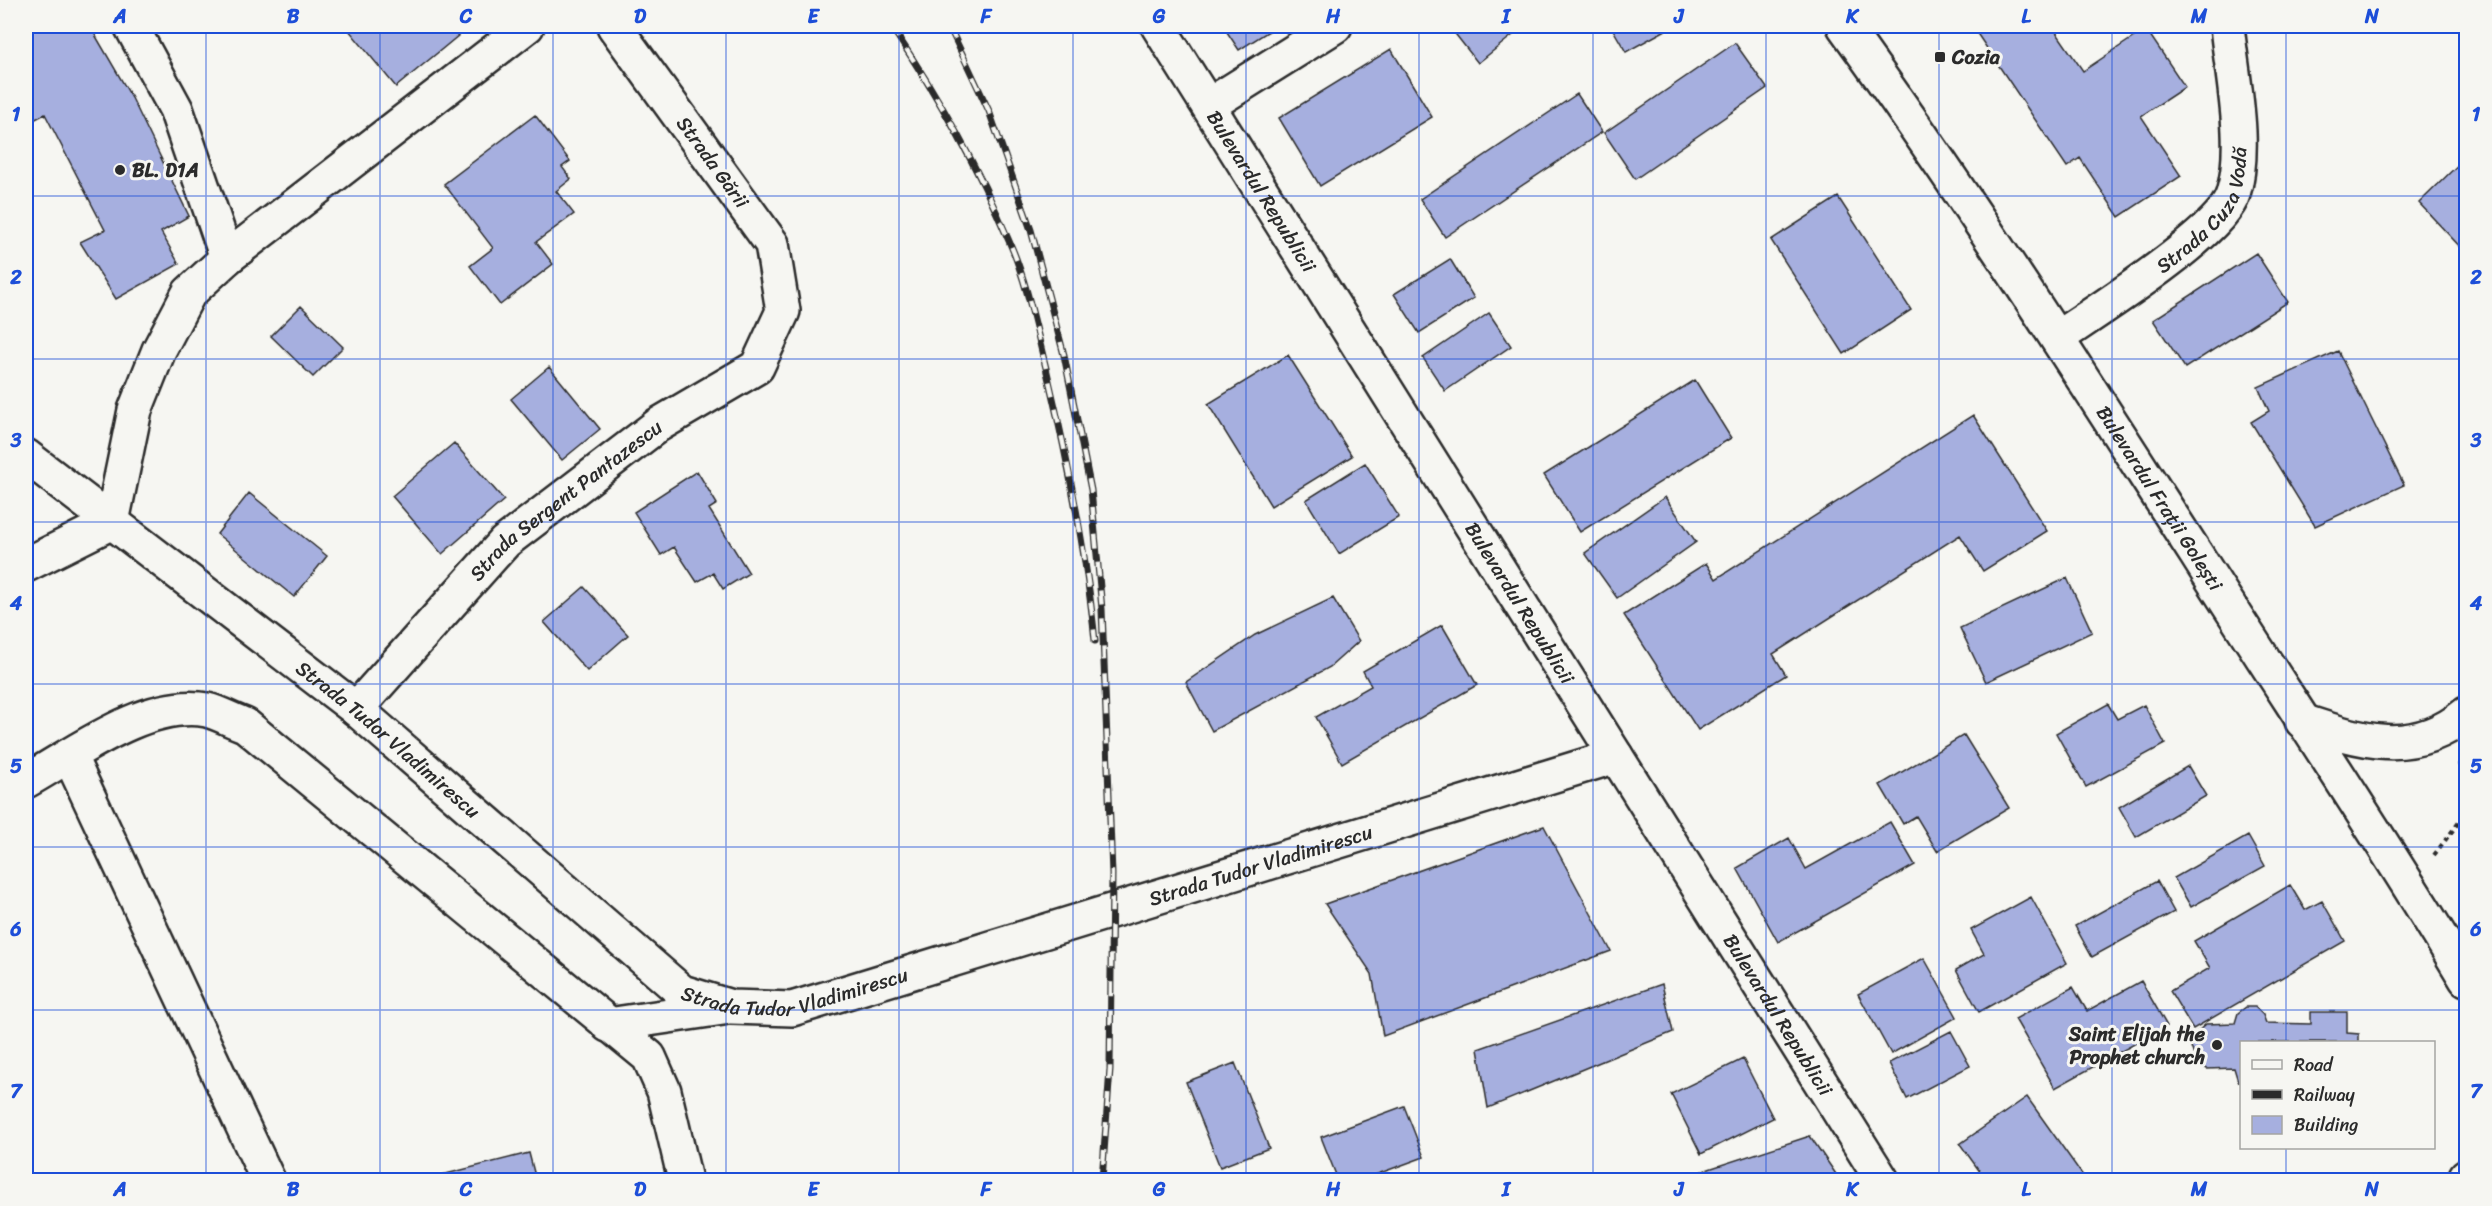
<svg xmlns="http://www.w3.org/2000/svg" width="2492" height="1206" viewBox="0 0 2492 1206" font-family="Sriracha,sans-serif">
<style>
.building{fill:#a6afdf;stroke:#2b2b2b;stroke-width:1.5}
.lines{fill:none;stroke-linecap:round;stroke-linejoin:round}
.minor-casing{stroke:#2b2b2b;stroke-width:38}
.major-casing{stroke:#2b2b2b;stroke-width:38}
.path{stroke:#2b2b2b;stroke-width:4;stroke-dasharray:4.5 4.5;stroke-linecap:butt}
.minor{stroke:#f6f6f2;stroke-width:33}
.major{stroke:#f6f6f2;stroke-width:33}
.rail-casing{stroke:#2b2b2b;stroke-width:7}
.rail{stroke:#f6f6f2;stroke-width:4.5;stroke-dasharray:14;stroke-linecap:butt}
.grid{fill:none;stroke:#1d4ed8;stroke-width:1.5;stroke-opacity:0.55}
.poi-dot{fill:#2b2b2b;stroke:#f6f6f2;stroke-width:2}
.labels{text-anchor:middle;stroke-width:6;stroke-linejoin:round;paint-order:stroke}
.poi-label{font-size:20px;font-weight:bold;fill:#2b2b2b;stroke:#f6f6f2;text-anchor:start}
.street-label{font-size:20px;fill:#2b2b2b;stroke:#f6f6f2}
.neatline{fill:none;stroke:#1d4ed8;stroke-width:2}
.grid-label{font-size:20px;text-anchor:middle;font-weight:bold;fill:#1d4ed8}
</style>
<rect width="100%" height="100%" fill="#f6f6f2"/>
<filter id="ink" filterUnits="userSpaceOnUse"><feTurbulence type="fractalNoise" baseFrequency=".0167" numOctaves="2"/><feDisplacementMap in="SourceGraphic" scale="12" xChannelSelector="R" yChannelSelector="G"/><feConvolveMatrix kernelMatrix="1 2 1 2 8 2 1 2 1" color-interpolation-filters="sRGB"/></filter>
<g filter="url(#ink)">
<path class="building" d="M 26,26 L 90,26 L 132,98 L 189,216 L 161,232 L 179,264 L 116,299 L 80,242 L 105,230 L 45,114 L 26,124 Z
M 352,26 L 470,26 L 396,87 L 348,29 Z
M 1223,26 L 1277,26 L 1239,50 Z
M 1449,26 L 1506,26 L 1513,35 L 1478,63 Z
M 1611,26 L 1673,26 L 1626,52 Z
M 1972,26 L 2052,26 L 2083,71 L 2146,29 L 2185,87 L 2141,116 L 2181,176 L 2119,217 L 2080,158 L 2067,167 Z
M 1735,43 L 1767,88 L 1635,179 L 1604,133 Z
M 1391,49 L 1432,117 L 1320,186 L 1279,118 Z
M 1577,94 L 1602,132 L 1445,237 L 1420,199 Z
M 535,115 L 570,161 L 562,167 L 571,179 L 556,191 L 574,214 L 536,242 L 553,264 L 500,305 L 470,266 L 493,248 L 444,184 Z
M 2466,157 L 2466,253 L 2419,203 Z
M 1838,197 L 1911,310 L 1844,354 L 1771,240 Z
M 2256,253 L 2288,302 L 2185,368 L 2153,320 Z
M 1450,259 L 1474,298 L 1419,333 L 1394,294 Z
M 301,306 L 343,347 L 313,377 L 271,336 Z
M 1489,313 L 1511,346 L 1445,391 L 1423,358 Z
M 2338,351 L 2404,485 L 2315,526 L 2251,422 L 2269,411 L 2258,387 Z
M 1288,355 L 1352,456 L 1271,506 L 1208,404 Z
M 549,367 L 600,429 L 562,460 L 511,399 Z
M 1695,380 L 1731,438 L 1580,532 L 1544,475 Z
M 1973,415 L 2047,531 L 1983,571 L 1960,535 L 1773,654 L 1786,675 L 1698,730 L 1624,615 L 1706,563 L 1716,579 Z
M 454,443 L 504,500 L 442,554 L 392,496 Z
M 1365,463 L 1399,517 L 1339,554 L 1306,500 Z
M 697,471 L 717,504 L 709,509 L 749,573 L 723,589 L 713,573 L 697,582 L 674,547 L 661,555 L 634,512 Z
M 249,493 L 327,556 L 294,597 L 217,534 Z
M 1665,497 L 1696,542 L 1617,598 L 1585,553 Z
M 2067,578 L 2092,632 L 1986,682 L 1960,628 Z
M 584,587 L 628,635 L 587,671 L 544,622 Z
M 1333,598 L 1359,641 L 1330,667 L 1212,731 L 1186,682 L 1255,635 Z
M 1442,625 L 1477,685 L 1342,763 L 1316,717 L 1371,686 L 1363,671 Z
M 2108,704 L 2117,719 L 2144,705 L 2165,744 L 2086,787 L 2056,733 Z
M 1964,735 L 2009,808 L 1937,851 L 1916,816 L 1903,824 L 1880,785 Z
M 2188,766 L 2206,796 L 2136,837 L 2119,807 Z
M 1890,822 L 1915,865 L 1778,942 L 1737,868 L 1789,838 L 1806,869 Z
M 1544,826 L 1611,951 L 1383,1036 L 1372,974 L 1325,904 Z
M 2248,836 L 2265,866 L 2191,907 L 2174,878 Z
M 2157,881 L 2174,912 L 2092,957 L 2075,926 Z
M 2290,885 L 2305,910 L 2322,901 L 2345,941 L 2193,1029 L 2170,991 L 2210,968 L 2194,941 Z
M 2031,897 L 2067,963 L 1979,1012 L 1956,970 L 1984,954 L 1971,930 Z
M 1924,958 L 1957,1017 L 1891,1054 L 1858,994 Z
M 2141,981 L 2167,1026 L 2055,1088 L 2015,1019 L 2073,987 L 2087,1011 Z
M 1662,984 L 1673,1032 L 1488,1108 L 1478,1049 Z
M 2246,1007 L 2255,1007 L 2263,1015 L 2266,1023 L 2311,1024 L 2311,1012 L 2347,1012 L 2347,1033 L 2359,1034 L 2359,1042 L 2242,1042 L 2242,1083 L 2238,1081 L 2234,1068 L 2207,1069 L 2196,1061 L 2191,1047 L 2196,1033 L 2206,1024 L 2235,1023 L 2238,1013 Z
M 1951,1031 L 1970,1066 L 1907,1099 L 1889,1063 Z
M 1743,1059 L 1773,1118 L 1701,1154 L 1671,1094 Z
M 1235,1063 L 1269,1148 L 1220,1167 L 1186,1082 Z
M 2027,1097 L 2086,1180 L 1986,1180 L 1960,1144 Z
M 1404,1106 L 1424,1157 L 1361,1180 L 1338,1180 L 1321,1137 Z
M 1810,1136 L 1840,1180 L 1675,1180 Z
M 529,1153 L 536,1180 L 422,1180 Z"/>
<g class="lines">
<defs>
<g id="minor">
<path d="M 131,26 L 176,109 L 227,258"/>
<path d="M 1209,105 L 1335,26"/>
<path id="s1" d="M 2057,338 C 2094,313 2222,233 2233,194 C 2248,145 2232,76 2227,26"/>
<path id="s2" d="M 26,456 L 356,709 L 682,992 L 731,1007 L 792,1009 L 1616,756"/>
<path d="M 26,565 L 112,522 L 135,410 L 159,350 L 189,293 L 227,258 L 527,26"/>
<path id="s3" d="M 356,709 L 505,542 L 658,425 L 757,367 L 783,311 L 772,244 L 614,26"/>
<path d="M 70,757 L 268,1180"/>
<path d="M 26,781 C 76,753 146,699 207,710 C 219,713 233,721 245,725 L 649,1057 L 664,1091 L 685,1180"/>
<path d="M 608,1025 L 723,1008"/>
</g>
<g id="major">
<path id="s4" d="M 1158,26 L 1882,1180"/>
<path id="s5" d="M 1844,26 C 1968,197 2081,376 2196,554 C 2286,696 2380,835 2466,979"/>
<path d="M 2302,721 C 2361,741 2413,758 2466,714"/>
<path d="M 2465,1180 L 2466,1176"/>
</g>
</defs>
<use href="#minor" class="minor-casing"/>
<use href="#major" class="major-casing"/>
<path class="path" d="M 2459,763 L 2466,788
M 2434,855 L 2466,813"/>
<use href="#minor" class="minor"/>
<use href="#major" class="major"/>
<defs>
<path id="rail" d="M 891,26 C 937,94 977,165 1009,241 C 1027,282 1036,329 1047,372 C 1068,461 1086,550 1095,641
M 949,26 L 989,111 L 1031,230 L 1064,355 L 1091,490 L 1102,609 L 1112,874 L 1110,1069 L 1102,1180"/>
</defs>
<use href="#rail" class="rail-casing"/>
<use href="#rail" class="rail"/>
</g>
</g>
<path class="grid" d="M 206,26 L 206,1180M 380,26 L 380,1180M 553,26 L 553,1180M 726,26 L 726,1180M 899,26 L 899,1180M 1073,26 L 1073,1180M 1246,26 L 1246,1180M 1419,26 L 1419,1180M 1593,26 L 1593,1180M 1766,26 L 1766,1180M 1939,26 L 1939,1180M 2112,26 L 2112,1180M 2286,26 L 2286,1042M 26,196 L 2466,196M 26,359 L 2466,359M 26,522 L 2466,522M 26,684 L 2466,684M 26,847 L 2466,847M 26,1010 L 2466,1010M 2286,1148 L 2286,1180"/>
<g class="poi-dot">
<rect x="1934" y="51" width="12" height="12" rx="3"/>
<circle cx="120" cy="170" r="6"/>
<circle cx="2217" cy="1045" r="6"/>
</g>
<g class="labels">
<g class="poi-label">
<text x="1952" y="64">Cozia</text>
<text x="132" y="177">BL. D1A</text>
<text x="2205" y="1041" text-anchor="end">Saint Elijah the<tspan x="2205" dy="23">Prophet church</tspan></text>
</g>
<g class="street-label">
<text transform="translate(713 162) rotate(54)" y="7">Strada Gării</text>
<text dy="7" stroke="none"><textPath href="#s4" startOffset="195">Bulevardul Republicii</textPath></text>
<text dy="7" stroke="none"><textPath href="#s1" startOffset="200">Strada Cuza Vodă</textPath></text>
<text dy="7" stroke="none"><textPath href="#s5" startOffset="568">Bulevardul Frații Golești</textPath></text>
<text dy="7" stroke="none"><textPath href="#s3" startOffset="297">Strada Sergent Pantazescu</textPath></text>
<text dy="7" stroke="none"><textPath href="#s4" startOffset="681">Bulevardul Republicii</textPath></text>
<text dy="7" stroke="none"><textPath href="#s2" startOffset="460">Strada Tudor Vladimirescu</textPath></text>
<text dy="7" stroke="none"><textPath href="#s2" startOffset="1450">Strada Tudor Vladimirescu</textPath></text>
<text dy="7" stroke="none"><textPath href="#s2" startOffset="964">Strada Tudor Vladimirescu</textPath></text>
<text dy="7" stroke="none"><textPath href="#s4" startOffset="1167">Bulevardul Republicii</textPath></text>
</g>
</g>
<rect width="2492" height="1206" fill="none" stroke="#f6f6f2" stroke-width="66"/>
<rect x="2240" y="1041" width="195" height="108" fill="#f6f6f2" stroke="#a5a5a2" stroke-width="1.5"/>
<rect x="2252" y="1060" width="30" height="9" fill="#f6f6f2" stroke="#a5a5a2" stroke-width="1.5"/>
<text x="2294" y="1071" font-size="18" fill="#2b2b2b">Road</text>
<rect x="2252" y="1090" width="30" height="9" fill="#2b2b2b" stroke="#a5a5a2" stroke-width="1.5"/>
<text x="2294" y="1101" font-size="18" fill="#2b2b2b">Railway</text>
<rect x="2252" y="1116" width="30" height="18" fill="#a6afdf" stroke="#a5a5a2" stroke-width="1.5"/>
<text x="2294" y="1131" font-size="18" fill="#2b2b2b">Building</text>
<rect x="33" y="33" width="2426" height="1140" class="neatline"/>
<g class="grid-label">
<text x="120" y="23">A</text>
<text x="293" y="23">B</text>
<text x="466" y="23">C</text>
<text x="640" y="23">D</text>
<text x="813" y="23">E</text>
<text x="986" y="23">F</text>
<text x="1159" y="23">G</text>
<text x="1333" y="23">H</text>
<text x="1506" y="23">I</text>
<text x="1679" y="23">J</text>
<text x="1852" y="23">K</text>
<text x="2026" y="23">L</text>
<text x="2199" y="23">M</text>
<text x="2372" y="23">N</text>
<text x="16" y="121">1</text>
<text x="2476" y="121">1</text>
<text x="16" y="284">2</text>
<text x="2476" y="284">2</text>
<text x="16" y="447">3</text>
<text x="2476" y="447">3</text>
<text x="16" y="610">4</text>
<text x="2476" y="610">4</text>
<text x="16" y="773">5</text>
<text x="2476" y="773">5</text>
<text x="16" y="936">6</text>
<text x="2476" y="936">6</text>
<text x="16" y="1098">7</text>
<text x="2476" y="1098">7</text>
<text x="120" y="1196">A</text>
<text x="293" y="1196">B</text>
<text x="466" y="1196">C</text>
<text x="640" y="1196">D</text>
<text x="813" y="1196">E</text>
<text x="986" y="1196">F</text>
<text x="1159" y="1196">G</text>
<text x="1333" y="1196">H</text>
<text x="1506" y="1196">I</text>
<text x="1679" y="1196">J</text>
<text x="1852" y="1196">K</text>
<text x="2026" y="1196">L</text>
<text x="2199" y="1196">M</text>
<text x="2372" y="1196">N</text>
</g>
</svg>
